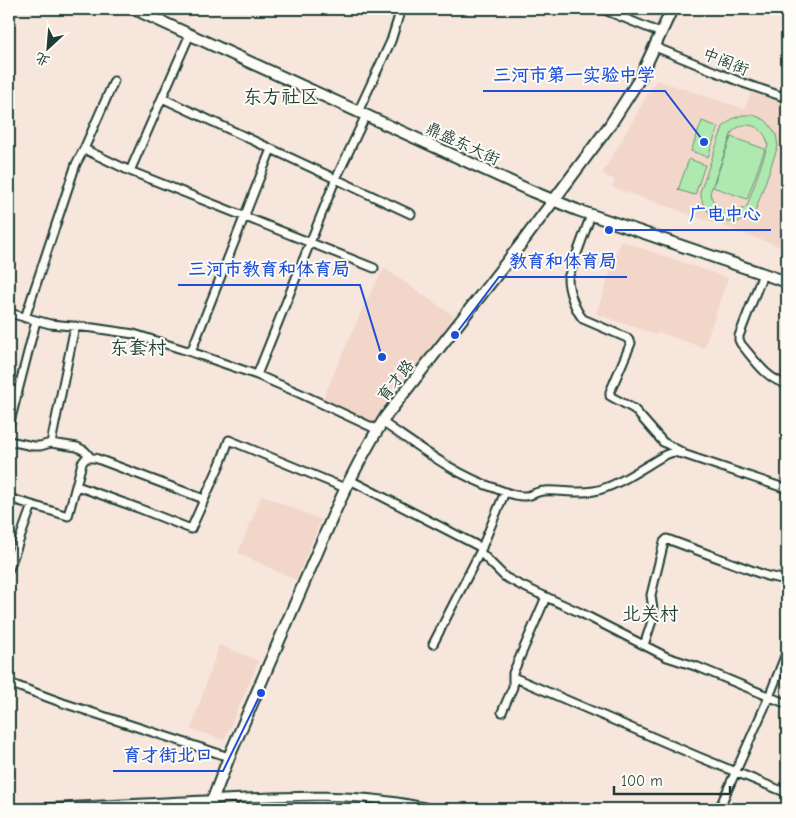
<svg xmlns="http://www.w3.org/2000/svg" width="796" height="818" viewBox="0 0 796 818" font-family="'Comic Neue','LXGW WenKai TC',sans-serif">
<style>
.built{fill:#f2d6c9}
.pitch{fill:#aeeab0;stroke:#669472;fill-rule:evenodd}
.lines{fill:none;stroke-linecap:round;stroke-linejoin:round}
.street-casing{stroke:#1f3d34;stroke-width:11}
.secondary-casing{stroke:#1f3d34;stroke-width:14}
.highway-casing{stroke:#1f3d34;stroke-width:16}
.street{stroke:#fdfcf7;stroke-width:7}
.secondary{stroke:#fdfcf7;stroke-width:10}
.highway{stroke:#fdfcf7;stroke-width:12}
.labels{text-anchor:middle;stroke-width:4;stroke-linejoin:round;paint-order:stroke}
.street-label{font-size:16px;fill:#1f3d34;stroke:#fdfcf7}
.quarter-label{font-size:19px;fill:#1f3d34;stroke:#fdfcf7}
.leader{fill:none;stroke:#1d4ed8;stroke-width:2}
.callout-dot{fill:#1d4ed8;stroke:#fdfcf7;stroke-width:2}
.callout-label{font-size:18px;text-anchor:middle;font-weight:bold;fill:#1d4ed8;stroke:#fdfcf7;stroke-width:4;stroke-linejoin:round;paint-order:stroke}
</style>
<rect width="100%" height="100%" fill="#f7e6dc"/>
<filter id="ink" filterUnits="userSpaceOnUse"><feTurbulence type="fractalNoise" baseFrequency=".02" numOctaves="2"/><feDisplacementMap in="SourceGraphic" scale="10" xChannelSelector="R" yChannelSelector="G"/><feConvolveMatrix kernelMatrix="1 2 1 2 8 2 1 2 1" color-interpolation-filters="sRGB"/></filter>
<g filter="url(#ink)">
<path class="built" d="M 656,80 L 745,109 L 751,92 L 787,104 L 787,249 L 612,187 L 615,180 L 602,174 Z
M 621,241 L 728,278 L 704,348 L 658,332 L 657,335 L 596,314 Z
M 384,268 L 454,316 L 375,424 L 323,398 L 362,310 Z
M 262,495 L 321,520 L 296,580 L 238,553 Z
M 219,645 L 259,661 L 224,740 L 191,729 Z"/>
<path class="pitch" d="M 742,115 L 754,115 L 765,120 L 769,124 L 776,134 L 778,146 L 755,212 L 747,218 L 737,222 L 726,222 L 721,220 L 710,214 L 703,204 L 700,192 L 723,127 L 732,119 ZM 744,125 C 757,124 766,132 768,145 L 747,206 C 733,217 714,211 710,193 L 732,132 L 737,128 Z
M 702,121 L 718,127 L 708,157 L 691,151 Z
M 731,137 L 765,149 L 747,199 L 713,187 Z
M 689,159 L 705,165 L 695,195 L 678,190 Z"/>
<g class="lines">
<defs>
<path id="street" d="M 602,9 L 661,33
M 655,47 L 743,83 L 787,98
M 162,98 L 411,214
M 358,112 L 391,41 L 401,9
M 84,149 L 130,171 L 374,268
M 130,171 L 190,34
M 591,215 L 568,278 C 568,290 575,310 583,319 L 627,338 L 631,343 L 610,392 L 610,396 L 634,409 L 663,442 L 682,452
M 763,274 L 739,336 L 739,340 L 741,344 C 754,359 767,380 787,384
M 9,313 L 50,324 L 93,328 L 134,334 L 191,352 L 257,375 L 299,393 L 378,430
M 25,318 L 76,164 L 84,149 L 114,81
M 191,352 L 271,149
M 257,375 L 334,183 L 366,115
M 382,422 C 419,447 455,475 497,489 C 505,492 514,496 523,496 C 531,497 536,491 544,491 C 561,490 577,494 594,491 C 615,488 645,466 665,455 L 673,452 L 683,454 L 787,489
M 9,426 L 36,321
M 9,441 L 33,446 L 40,446 L 51,443 L 77,447 L 85,451 L 90,457
M 51,443 L 75,326
M 350,480 L 482,548
M 77,486 L 138,508 L 191,529 L 221,462 L 229,440 L 345,488
M 9,498 L 68,516 L 82,463 L 86,458 L 95,458 L 204,499
M 480,552 L 505,577 L 520,585 L 579,612 L 667,657 L 698,667 L 787,704
M 9,569 L 32,505
M 433,644 L 480,552 L 505,492
M 644,645 L 652,621 L 653,610 L 651,595 L 664,542 L 667,539 L 767,576 L 787,580
M 513,677 L 699,757 L 787,793
M 9,683 L 63,703 L 229,757
M 502,712 L 513,687 L 513,673 L 546,597
M 9,809 C 75,807 140,803 206,800 C 282,796 358,791 433,809
M 719,809 L 769,697 L 787,651"/>
<path id="secondary" d="M 134,9 L 531,191 L 577,210 L 787,282
M 209,809 L 229,757 L 335,511 C 350,478 367,446 386,416 L 524,240 L 610,125 L 640,78 L 672,9"/>
<path id="highway" d="M 243,809 L 321,807 L 363,809"/>
</defs>
<use href="#street" class="street-casing"/>
<use href="#secondary" class="secondary-casing"/>
<use href="#highway" class="highway-casing"/>
<use href="#street" class="street"/>
<use href="#secondary" class="secondary"/>
<use href="#highway" class="highway"/>
</g>
</g>
<g class="labels">
<g class="street-label">
<text transform="translate(726 61) rotate(22)" y="6">中阁街</text>
<text transform="translate(463 143) rotate(25)" y="6">鼎盛东大街</text>
<text transform="translate(395 380) rotate(-52)" y="6">育才路</text>
</g>
<g class="quarter-label">
<text x="281" y="103">东方社区</text>
<text x="138" y="354">东套村</text>
<text x="650" y="620">北关村</text>
</g>
</g>
<path class="leader" d="M704 142L665 91H483M609 230L679 230H771M455 335L499 277H627M382 357L360 285H178M261 693L223 771H113"/>
<g class="callout-dot">
<circle cx="704" cy="142" r="5"/>
<circle cx="609" cy="230" r="5"/>
<circle cx="455" cy="335" r="5"/>
<circle cx="382" cy="357" r="5"/>
<circle cx="261" cy="693" r="5"/>
</g>
<g class="callout-label">
<text x="574" y="81">三河市第一实验中学</text>
<text x="725" y="220">广电中心</text>
<text x="563" y="267">教育和体育局</text>
<text x="269" y="275">三河市教育和体育局</text>
<text x="168" y="761">育才街北口</text>
</g>
<rect width="796" height="818" fill="none" stroke="#fdfcf7" stroke-width="30"/>
<rect x="15" y="15" width="766" height="788" fill="none" stroke="#1f3d34" stroke-width="2" filter="url(#ink)"/>
<g transform="translate(48 48) rotate(206)" stroke="#fdfcf7" stroke-width="4" paint-order="stroke">
<path d="M0-4L9 19L0 12L-9 19Z" fill="#1f3d34"/>
<text y="-8" font-size="14" font-weight="bold" text-anchor="middle" fill="#1f3d34">北</text>
</g>
<path d="M614 786v8h116v-8" fill="none" stroke="#1f3d34" stroke-width="2.5"/>
<text x="621" y="786" font-size="15" fill="#1f3d34" stroke="#fdfcf7" stroke-width="4" paint-order="stroke">100 m</text>
</svg>
